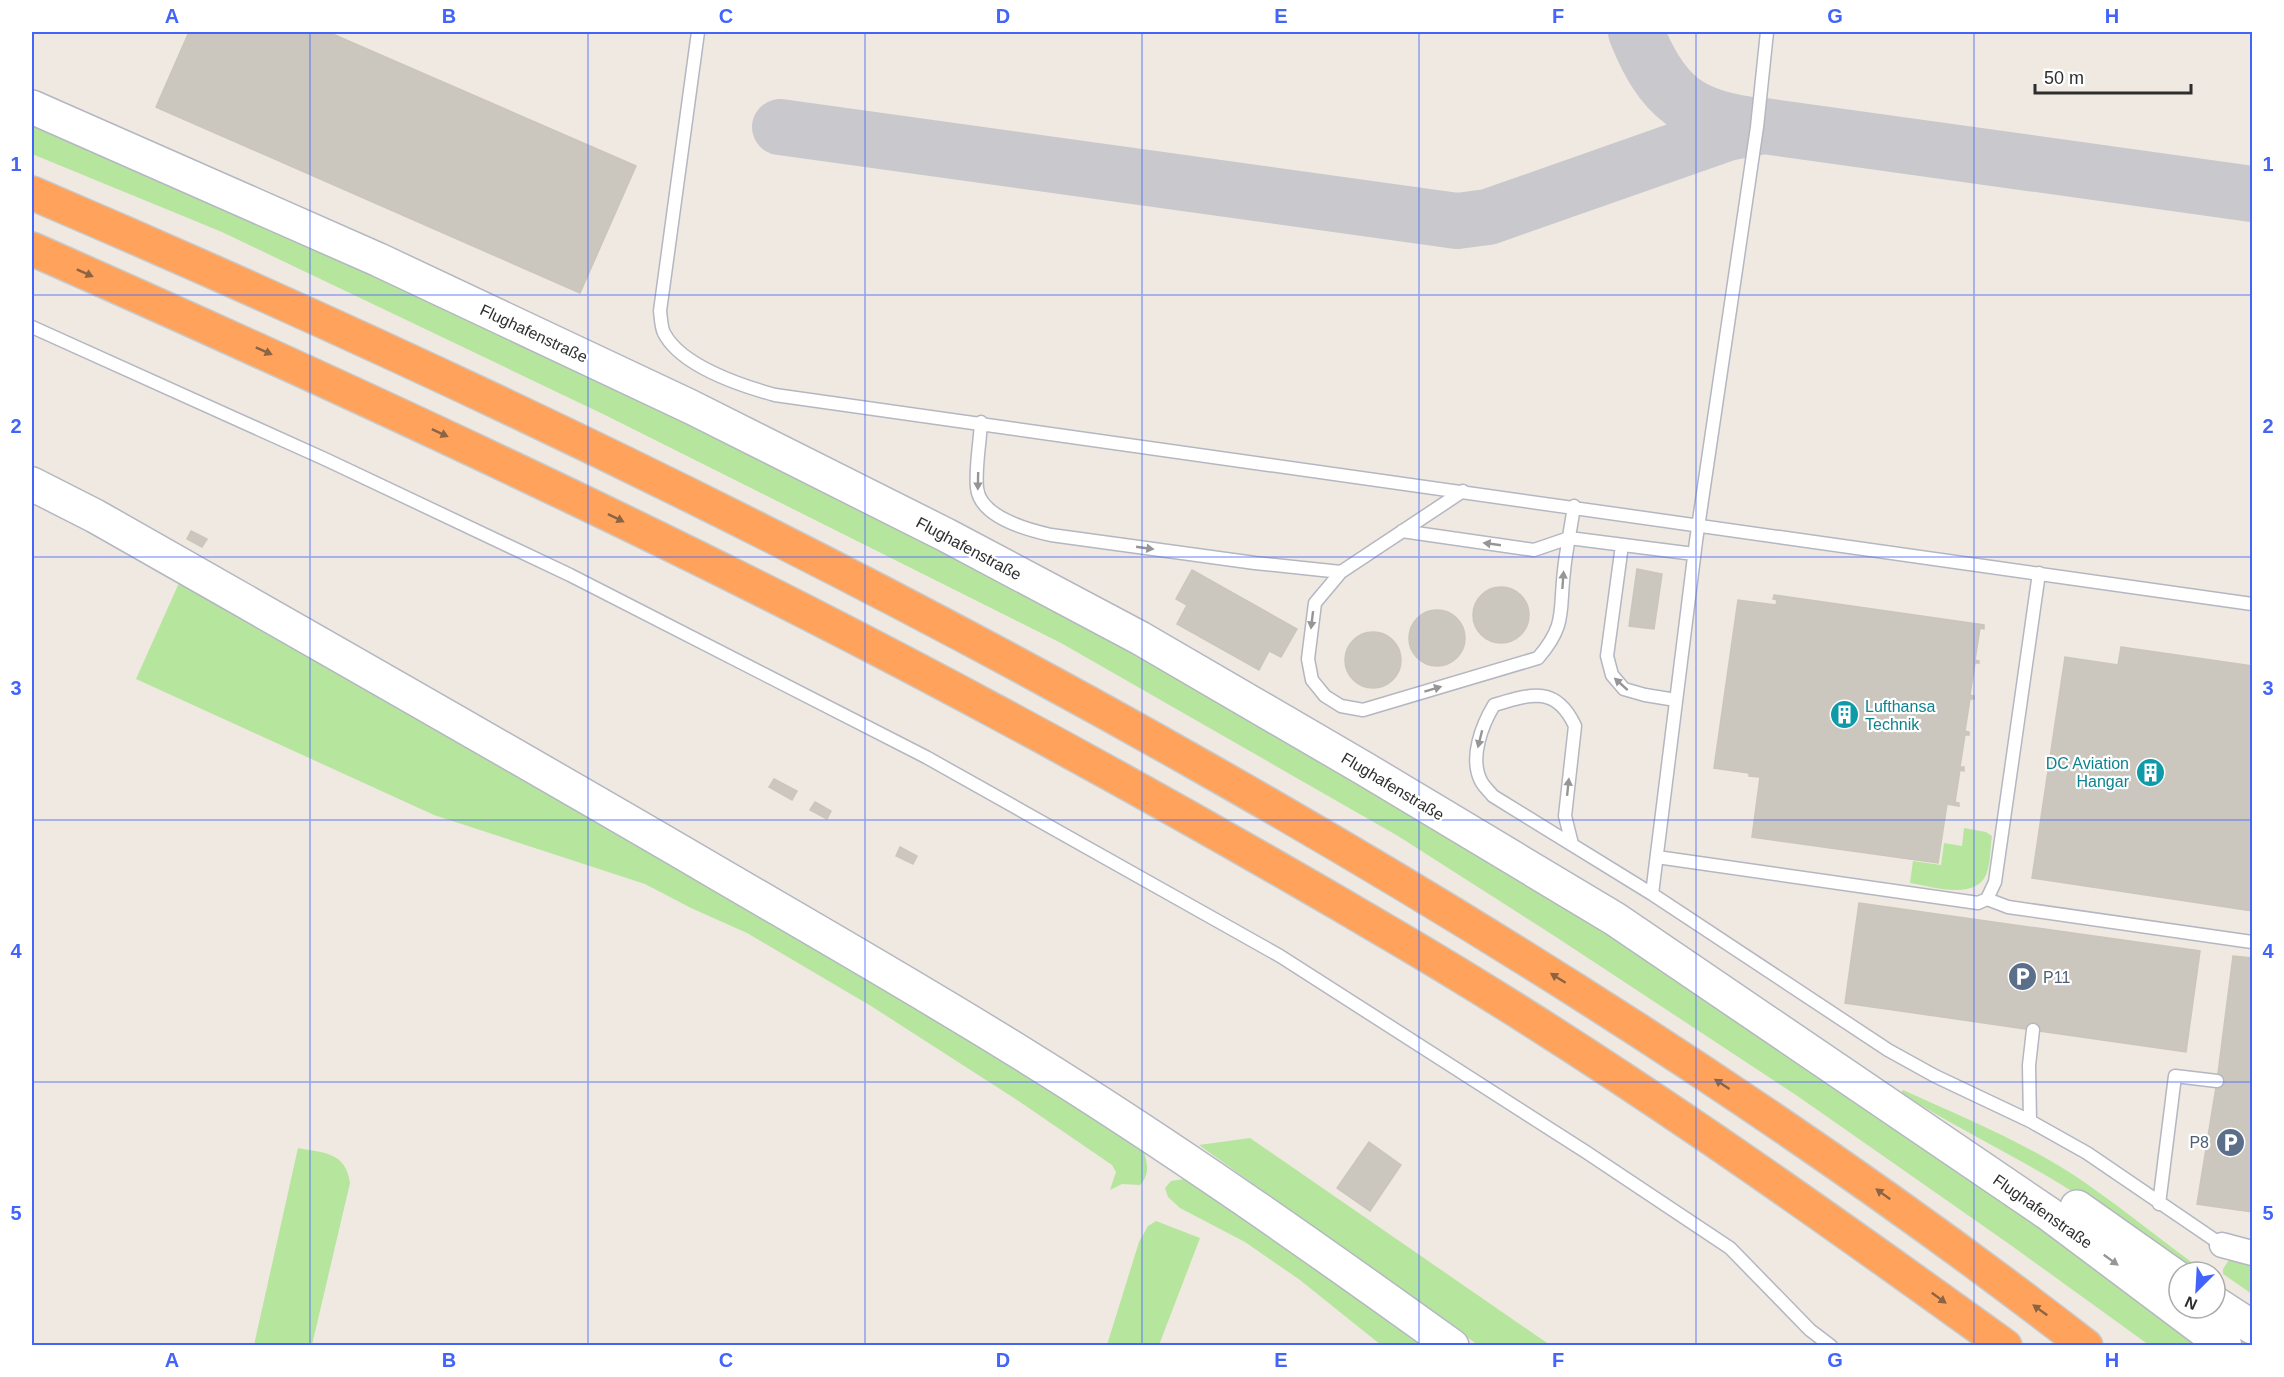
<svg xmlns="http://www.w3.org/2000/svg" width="2284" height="1377" viewBox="0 0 2284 1377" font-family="Helvetica,sans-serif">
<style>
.green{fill:#b6e59e}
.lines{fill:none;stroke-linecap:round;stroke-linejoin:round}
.taxiway{stroke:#c9c8cc;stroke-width:56}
.building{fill:#cbc7bf;stroke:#cbc5ba;stroke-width:1.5}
.lane-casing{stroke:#b4b7c1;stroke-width:15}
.street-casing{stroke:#b4b7c1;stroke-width:27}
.secondary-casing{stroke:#b4b7c1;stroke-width:36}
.highway-casing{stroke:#c9c9c9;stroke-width:36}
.lane{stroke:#fff;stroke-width:12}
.street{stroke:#fff;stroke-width:24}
.secondary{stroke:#fff;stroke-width:33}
.highway{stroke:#ffa35c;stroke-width:33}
.oneway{fill:#8c6343}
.oneway2{fill:#969696}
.grid{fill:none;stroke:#4264fb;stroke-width:1.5;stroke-opacity:0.55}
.labels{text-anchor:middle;stroke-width:4.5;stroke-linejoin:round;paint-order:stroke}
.street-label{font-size:16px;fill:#2e2e2e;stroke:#fff}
.culture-label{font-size:16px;fill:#0d838f;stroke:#fff;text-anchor:start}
.service-label{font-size:16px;fill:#4e5e75;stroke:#fff;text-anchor:start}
.neatline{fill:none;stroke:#4264fb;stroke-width:2}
.grid-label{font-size:20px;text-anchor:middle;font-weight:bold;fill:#4264fb}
</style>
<rect width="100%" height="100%" fill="#efe9e1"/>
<path class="green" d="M 32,121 L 306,238 L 754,452 L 1102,630 L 1479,846 L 1740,1014 L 2210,1345 L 2149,1345 L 2012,1246 L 1796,1095 L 1556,937 L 1398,836 L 1061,643 L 605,415 L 222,232 L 32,154 Z
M 179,583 L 610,827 L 982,1045 L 1143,1149 C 1147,1162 1151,1173 1140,1185 L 1122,1184 L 1110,1190 L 1116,1172 L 1112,1165 L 1014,1098 L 871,1006 L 747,933 L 691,908 L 645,884 L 434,815 L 136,679 Z
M 1964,828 L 1986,832 L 1992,836 C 1990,848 1991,863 1986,875 C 1974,901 1931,886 1910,883 L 1913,861 L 1941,865 L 1944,843 L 1962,846 Z
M 1903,1090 C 1965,1118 2031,1145 2087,1184 C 2127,1212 2165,1243 2205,1272 L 2187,1272 C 2141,1239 2096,1205 2047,1176 C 1999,1148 1948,1123 1901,1093 Z
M 1250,1138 L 1550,1345 L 1478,1345 L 1199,1145 Z
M 298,1148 C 324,1153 346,1152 350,1183 L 312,1345 L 254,1345 Z
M 1191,1178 L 1430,1345 L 1381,1345 L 1300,1280 L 1245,1242 L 1180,1208 L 1168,1197 L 1165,1188 L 1171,1181 Z
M 1156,1221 L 1200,1238 L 1159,1345 L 1107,1345 L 1139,1242 L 1148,1226 Z
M 2229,1260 L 2252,1265 L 2252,1294 L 2223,1274 L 2223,1269 Z"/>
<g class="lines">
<path class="taxiway" d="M 1636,32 C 1662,97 1689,118 1759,126
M 780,127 L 1457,221 L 1488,217 L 1727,133 L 1764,126 L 2252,194"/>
</g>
<path class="building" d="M 189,32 L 328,32 L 636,166 L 580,293 L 156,107 Z
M 191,531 L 207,539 L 202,547 L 187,539 Z
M 1637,569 L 1662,574 L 1654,629 L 1629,626 Z
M 1192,570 L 1297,629 L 1281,657 L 1269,651 L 1259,670 L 1177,624 L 1187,605 L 1176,599 Z
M1473 615a28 28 0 1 1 56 0a28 28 0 1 1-56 0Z
M 1774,595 L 1984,625 L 1984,629 L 1980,628 L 1975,660 L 1979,661 L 1979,663 L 1975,663 L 1970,695 L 1974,696 L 1974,699 L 1970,699 L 1965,731 L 1969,732 L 1969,735 L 1965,735 L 1960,767 L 1964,767 L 1964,771 L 1960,770 L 1955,802 L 1959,803 L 1959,806 L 1947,804 L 1938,863 L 1752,837 L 1760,777 L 1749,776 L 1749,773 L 1714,768 L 1738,600 L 1776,605 L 1777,600 L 1773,599 Z
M1409 638a28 28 0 1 1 56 0a28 28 0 1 1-56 0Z
M1345 660a28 28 0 1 1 56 0a28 28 0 1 1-56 0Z
M 2121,647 L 2252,666 L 2252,911 L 2032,878 L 2065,657 L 2118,665 Z
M 774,779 L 797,791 L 792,800 L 769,787 Z
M 815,802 L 831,811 L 827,819 L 810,810 Z
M 900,847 L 917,856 L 913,864 L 896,856 Z
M 1859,903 L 2200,951 L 2186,1052 L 1845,1003 Z
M 2233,956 L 2252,958 L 2252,1212 L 2197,1204 L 2217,1081 Z
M 1369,1142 L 1401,1165 L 1370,1211 L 1337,1188 Z"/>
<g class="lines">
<defs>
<path id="lane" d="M 698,32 L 660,311 C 661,318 661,327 664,333 C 681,366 742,386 775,395 L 2252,604
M 32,327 L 327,460 L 570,575 L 926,757 L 1280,956 L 1586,1152 L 1730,1248 L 1810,1330 L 1831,1346
M 981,422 C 980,443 975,468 977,488 C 980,517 1028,530 1051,535 L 1255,563 L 1341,572
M 1463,491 L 1341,572 L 1315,603 L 1308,659 L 1312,680 L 1325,696 L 1341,706 L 1363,710 L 1538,658 C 1567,624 1559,612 1564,571 C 1566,550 1571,528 1574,506
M 1402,531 L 1534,550 L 1569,538 L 1694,554
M 1622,545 L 1607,656 L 1612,675 L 1624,689 L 1645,695 L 1676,700
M 1572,844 L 1565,816 L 1575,726 C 1556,685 1531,694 1494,705 C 1482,725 1469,758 1481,781 C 1484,787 1489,791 1493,796 L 1652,894 L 1888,1050 L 1935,1076 L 2030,1121 L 2087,1153 L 2222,1245
M 1657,857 L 1978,903 L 1987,899 L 1995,882 L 2039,573
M 1652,894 L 1696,541 L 1757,127 L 1767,32
M 1987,899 L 2008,907 L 2252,942
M 2030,1121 L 2029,1065 L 2033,1030
M 2159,1204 L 2175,1076 L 2217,1081"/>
<path id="street" d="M 2222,1245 L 2252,1253"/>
<path id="secondary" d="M 32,107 L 379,260 L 691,407 L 946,535 L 1140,638 L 1365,769 L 1615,919 L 2049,1214 L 2225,1346
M 32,484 L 95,516 C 301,633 507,750 712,870 C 818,932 925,993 1029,1058 C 1174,1148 1313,1246 1452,1346
M 2077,1207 L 2179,1279
M 2215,1303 L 2252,1327"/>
<path id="highway" d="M 32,193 C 432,364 825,552 1203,767 C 1510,941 1807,1130 2086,1346
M 32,249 C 292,364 550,482 804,611 C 1006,714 1206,825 1401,940 C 1610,1063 1808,1204 2005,1346"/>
</defs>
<use href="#lane" class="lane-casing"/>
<use href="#street" class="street-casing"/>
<use href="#secondary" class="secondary-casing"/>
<use href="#highway" class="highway-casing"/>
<use href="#lane" class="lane"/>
<use href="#street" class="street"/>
<use href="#secondary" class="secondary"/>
<use href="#highway" class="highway"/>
</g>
<defs><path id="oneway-solid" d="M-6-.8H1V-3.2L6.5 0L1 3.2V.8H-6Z" transform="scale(1.5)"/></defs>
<g class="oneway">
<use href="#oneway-solid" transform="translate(85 273) rotate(24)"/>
<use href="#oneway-solid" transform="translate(264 351) rotate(24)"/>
<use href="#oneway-solid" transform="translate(440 433) rotate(25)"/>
<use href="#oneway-solid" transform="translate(616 518) rotate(26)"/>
<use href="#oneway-solid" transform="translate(1558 978) rotate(-148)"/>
<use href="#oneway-solid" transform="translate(1722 1084) rotate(-147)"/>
<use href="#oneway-solid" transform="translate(1883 1194) rotate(-144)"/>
<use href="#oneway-solid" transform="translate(1939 1298) rotate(36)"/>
<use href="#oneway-solid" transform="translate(2040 1310) rotate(-144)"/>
</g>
<g class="oneway2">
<use href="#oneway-solid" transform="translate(978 481) rotate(91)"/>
<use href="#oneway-solid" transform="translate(1492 544) rotate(-172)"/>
<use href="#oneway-solid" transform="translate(1145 548) rotate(8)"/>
<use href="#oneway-solid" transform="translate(1563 580) rotate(-86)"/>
<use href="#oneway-solid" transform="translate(1312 620) rotate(97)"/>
<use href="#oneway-solid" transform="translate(1621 684) rotate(-138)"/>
<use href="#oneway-solid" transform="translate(1433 689) rotate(-17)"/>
<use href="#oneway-solid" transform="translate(1480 739) rotate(104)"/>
<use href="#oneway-solid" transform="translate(1568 787) rotate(-84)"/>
<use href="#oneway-solid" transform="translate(2111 1260) rotate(36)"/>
</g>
<path class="grid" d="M 310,32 L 310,1346M 588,32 L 588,1346M 865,32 L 865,1346M 1142,32 L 1142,1346M 1419,32 L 1419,1346M 1696,32 L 1696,1346M 1974,32 L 1974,1346M 32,295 L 2252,295M 32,557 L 2252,557M 32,820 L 2252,820M 32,1082 L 2252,1082"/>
<defs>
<symbol id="building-disc" viewBox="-11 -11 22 22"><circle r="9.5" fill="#0f9aa8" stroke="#fff"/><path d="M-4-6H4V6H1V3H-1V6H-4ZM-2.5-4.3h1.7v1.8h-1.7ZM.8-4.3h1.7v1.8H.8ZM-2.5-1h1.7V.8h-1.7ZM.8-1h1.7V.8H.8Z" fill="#fff"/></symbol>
<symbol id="parking-disc" viewBox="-11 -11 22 22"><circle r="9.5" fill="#5c6f8a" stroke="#fff"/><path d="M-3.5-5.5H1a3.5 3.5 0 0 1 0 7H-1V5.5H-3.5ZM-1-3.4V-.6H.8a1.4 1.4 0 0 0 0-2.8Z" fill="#fff"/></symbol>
</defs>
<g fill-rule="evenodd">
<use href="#building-disc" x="1828" y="698" width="33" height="33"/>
<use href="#building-disc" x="2134" y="756" width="33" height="33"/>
<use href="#parking-disc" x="2006" y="960" width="33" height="33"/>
<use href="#parking-disc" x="2214" y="1126" width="33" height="33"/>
</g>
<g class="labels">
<g class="street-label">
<text transform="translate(534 333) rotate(25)" y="6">Flughafenstraße</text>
<text transform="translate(969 548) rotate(28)" y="6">Flughafenstraße</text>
<text transform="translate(1393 786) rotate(31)" y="6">Flughafenstraße</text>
<text transform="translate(2043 1211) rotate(35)" y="6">Flughafenstraße</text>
</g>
<g class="culture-label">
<text x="1865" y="712">Lufthansa<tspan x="1865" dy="18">Technik</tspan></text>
<text x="2129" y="769" text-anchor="end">DC Aviation<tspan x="2129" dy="18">Hangar</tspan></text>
</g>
<g class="service-label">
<text x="2043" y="983">P11</text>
<text x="2209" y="1148" text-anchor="end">P8</text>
</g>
</g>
<rect width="2284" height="1377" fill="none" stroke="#ffffff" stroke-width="66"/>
<g transform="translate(2197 1290) rotate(204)"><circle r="28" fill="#ffffff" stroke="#ababab" stroke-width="1.5"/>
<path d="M0-4.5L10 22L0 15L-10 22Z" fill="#4264fb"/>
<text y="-9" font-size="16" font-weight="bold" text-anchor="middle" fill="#2e2e2e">N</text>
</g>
<path d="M2035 84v9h156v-9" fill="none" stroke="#2e2e2e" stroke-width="3"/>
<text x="2044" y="84" font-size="18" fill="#2e2e2e" stroke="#ffffff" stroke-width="4.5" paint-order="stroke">50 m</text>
<rect x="33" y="33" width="2218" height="1311" class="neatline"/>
<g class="grid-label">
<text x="172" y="23">A</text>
<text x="449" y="23">B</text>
<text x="726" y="23">C</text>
<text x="1003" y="23">D</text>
<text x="1281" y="23">E</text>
<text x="1558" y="23">F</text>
<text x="1835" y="23">G</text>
<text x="2112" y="23">H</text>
<text x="16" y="171">1</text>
<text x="2268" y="171">1</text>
<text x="16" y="433">2</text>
<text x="2268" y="433">2</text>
<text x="16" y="695">3</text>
<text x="2268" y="695">3</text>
<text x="16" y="958">4</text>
<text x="2268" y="958">4</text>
<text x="16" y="1220">5</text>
<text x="2268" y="1220">5</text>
<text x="172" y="1367">A</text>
<text x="449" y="1367">B</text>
<text x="726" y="1367">C</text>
<text x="1003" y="1367">D</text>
<text x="1281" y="1367">E</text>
<text x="1558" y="1367">F</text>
<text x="1835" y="1367">G</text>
<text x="2112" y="1367">H</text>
</g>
</svg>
